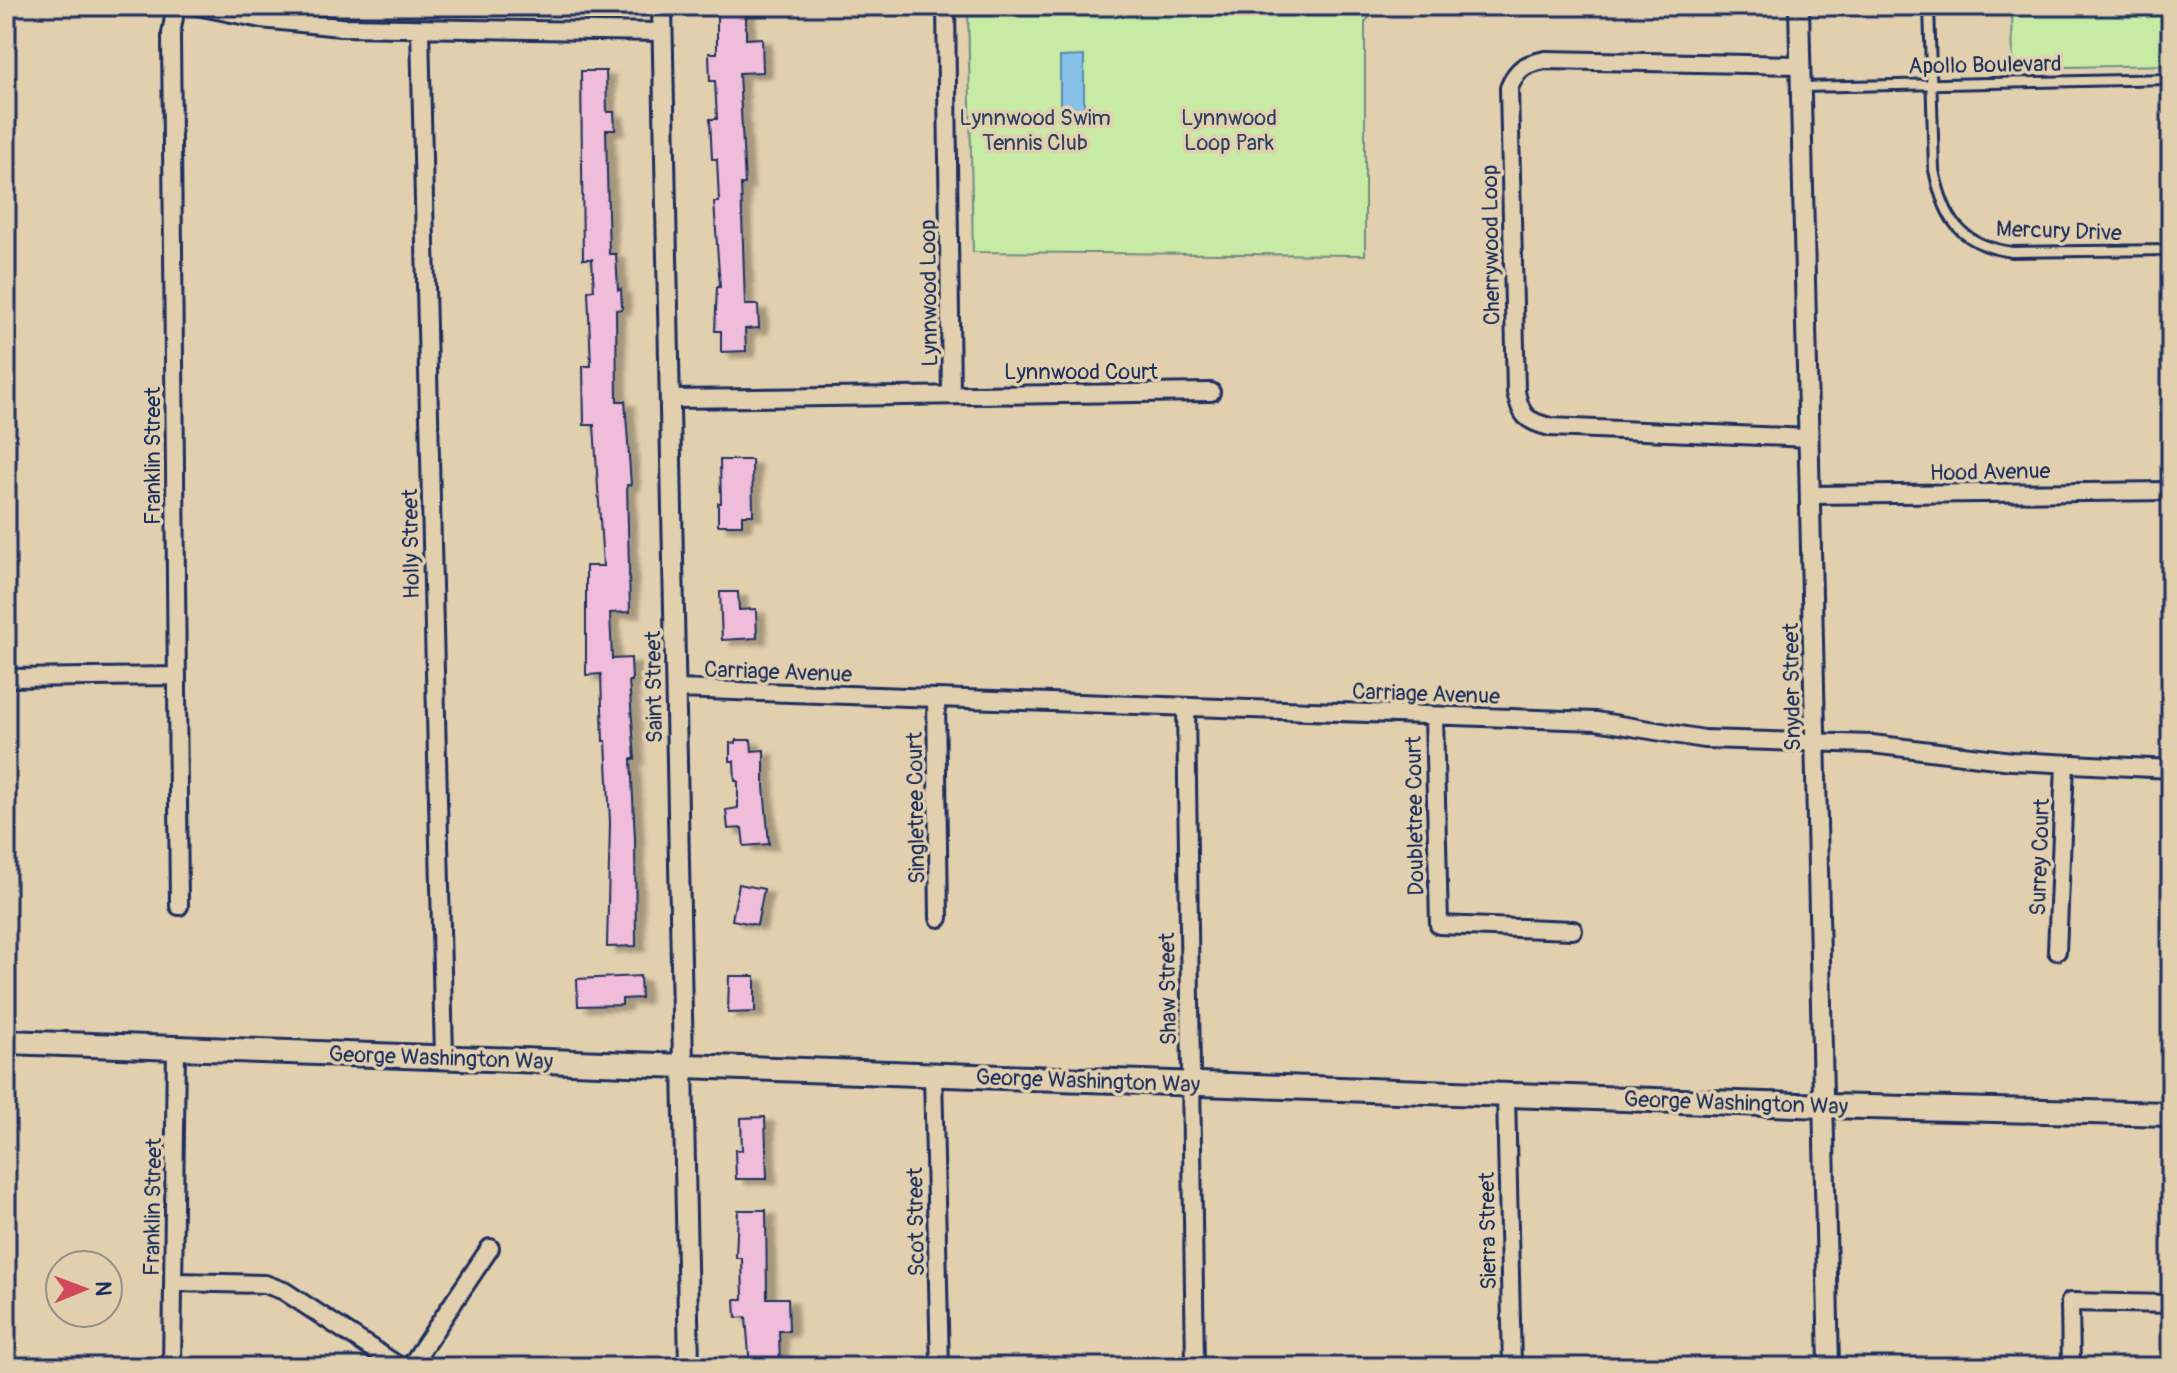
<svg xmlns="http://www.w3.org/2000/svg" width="2177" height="1373" viewBox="0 0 2177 1373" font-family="Pangolin,sans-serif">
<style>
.green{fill:#c7eba5;stroke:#718d82;stroke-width:2}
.water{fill:#88c1e7;stroke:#5c87b0;stroke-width:2}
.building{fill:#efbcd9;stroke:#1b2f5e;stroke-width:2;filter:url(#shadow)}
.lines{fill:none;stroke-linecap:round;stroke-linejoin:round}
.service-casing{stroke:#1b2f5e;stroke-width:14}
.minor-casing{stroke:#1b2f5e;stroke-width:22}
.tertiary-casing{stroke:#1b2f5e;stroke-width:24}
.secondary-casing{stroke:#1b2f5e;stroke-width:28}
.service{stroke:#e2cfad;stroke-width:8}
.minor{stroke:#e2cfad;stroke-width:16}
.tertiary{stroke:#e2cfad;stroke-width:18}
.secondary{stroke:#e2cfad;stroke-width:22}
.labels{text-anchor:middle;stroke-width:7;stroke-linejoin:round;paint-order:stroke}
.street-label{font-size:22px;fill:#1b2f5e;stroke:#e2cfad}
.park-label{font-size:22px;fill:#2c4265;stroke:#e2cfad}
</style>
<defs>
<filter id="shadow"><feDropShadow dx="9" dy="5" stdDeviation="2" flood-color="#0004"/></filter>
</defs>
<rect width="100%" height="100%" fill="#e2cfad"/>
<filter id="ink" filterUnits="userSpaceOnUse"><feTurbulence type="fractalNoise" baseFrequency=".0125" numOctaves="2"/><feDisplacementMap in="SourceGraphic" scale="16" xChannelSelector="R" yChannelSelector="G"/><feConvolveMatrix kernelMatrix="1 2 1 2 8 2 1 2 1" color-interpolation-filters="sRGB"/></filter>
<g filter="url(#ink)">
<path class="green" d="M 968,6 L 1379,6 L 1365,22 L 1365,255 L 973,252 Z
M 2012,6 L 2171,6 L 2171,65 L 2013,68 Z"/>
<path class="water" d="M 1084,56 L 1084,109 L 1060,109 L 1060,57 Z"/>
<path class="building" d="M 717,6 L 746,6 L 746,39 L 762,38 L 763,72 L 739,73 L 745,184 L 741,184 L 745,305 L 758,305 L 759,328 L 745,329 L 746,351 L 721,352 L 721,331 L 715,331 L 717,287 L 720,287 L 714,202 L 719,202 L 717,159 L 712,159 L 710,119 L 717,119 L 715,81 L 710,81 L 709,53 L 717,53 Z
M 581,71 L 606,71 L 607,112 L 614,112 L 615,130 L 606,130 L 609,254 L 616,254 L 618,290 L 621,289 L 622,309 L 616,310 L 617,401 L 625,401 L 631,485 L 627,485 L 630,612 L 610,613 L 612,659 L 631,658 L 632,681 L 629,681 L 635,759 L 631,759 L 635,838 L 636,946 L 607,947 L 610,822 L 606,741 L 603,741 L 601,674 L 586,675 L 586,566 L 603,566 L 594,425 L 584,425 L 583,366 L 591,366 L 588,291 L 594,290 L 592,259 L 583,259 Z
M 720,460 L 752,460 L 753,515 L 742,515 L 742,525 L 718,525 L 718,503 L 721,503 Z
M 720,592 L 738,592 L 739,610 L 756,609 L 757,638 L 722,640 Z
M 736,740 L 751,740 L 752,751 L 764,750 L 764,787 L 769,844 L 744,846 L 742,828 L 728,829 L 726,810 L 738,808 L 738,781 L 735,781 L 734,761 L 730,761 L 730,743 L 736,743 Z
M 739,884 L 764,889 L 757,925 L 732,920 Z
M 640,976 L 641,998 L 622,999 L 622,1005 L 578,1006 L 577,979 Z
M 729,976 L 755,976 L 755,1012 L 728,1013 Z
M 765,1117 L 767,1179 L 736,1179 L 735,1150 L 742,1150 L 741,1118 Z
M 738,1210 L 766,1210 L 767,1298 L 788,1298 L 789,1331 L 779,1331 L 780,1367 L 750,1367 L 746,1317 L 736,1318 L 735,1299 L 743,1299 L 742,1258 L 736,1258 Z"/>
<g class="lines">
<defs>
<path id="service" d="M 1929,6 L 1934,170 C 1944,219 1960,245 2012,252 L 2171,250
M 1801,87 L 2171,79"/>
<path id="minor" d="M 176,6 L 171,34 L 179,906
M 197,6 L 261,19 L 340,27 L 662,32
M 946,6 L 951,394
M 420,29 L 444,1057
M 1800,65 L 1545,60 C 1525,64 1517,68 1509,88 L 1516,392 C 1521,416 1526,421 1550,427 L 1809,438
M 670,399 L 1211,392
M 1810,495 L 2171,491
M 6,678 L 175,676
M 677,689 L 1596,721 L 1704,739 L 1872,744 L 2012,761 L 2171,769
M 936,698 L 939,918
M 1186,707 L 1195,1367
M 1434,716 L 1439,925 L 1573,930
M 2057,951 L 2065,765
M 933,1075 L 940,1367
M 1506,1094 L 1512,1367
M 174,1282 L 265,1284 L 284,1291 L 400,1367
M 172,1367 L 176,1048
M 410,1367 L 490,1248
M 2071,1367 L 2070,1302 L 2171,1304"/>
<path id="tertiary" d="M 662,6 L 689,1367
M 1799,6 L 1829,1367"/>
<path id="secondary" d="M 6,1042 L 1825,1106 L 2171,1114"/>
</defs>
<use href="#service" class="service-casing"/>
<use href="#minor" class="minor-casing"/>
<use href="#tertiary" class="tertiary-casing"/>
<use href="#secondary" class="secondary-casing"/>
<use href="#service" class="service"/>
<use href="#minor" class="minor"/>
<use href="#tertiary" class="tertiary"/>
<use href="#secondary" class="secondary"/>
</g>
</g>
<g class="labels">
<g class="street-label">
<text transform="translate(1985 64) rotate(-1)" y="8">Apollo Boulevard</text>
<text transform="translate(2059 230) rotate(2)" y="8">Mercury Drive</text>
<text transform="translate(1490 245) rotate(-91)" y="8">Cherrywood Loop</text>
<text transform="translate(928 293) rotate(-91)" y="8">Lynnwood Loop</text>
<text x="1081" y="379">Lynnwood Court</text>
<text transform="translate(152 456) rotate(-90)" y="8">Franklin Street</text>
<text transform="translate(1990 471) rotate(-1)" y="8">Hood Avenue</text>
<text transform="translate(410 544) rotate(-91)" y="8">Holly Street</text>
<text transform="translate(778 671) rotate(2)" y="8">Carriage Avenue</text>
<text transform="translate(653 687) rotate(-91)" y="8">Saint Street</text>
<text transform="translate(1791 687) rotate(-91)" y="8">Snyder Street</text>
<text transform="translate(1426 693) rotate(2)" y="8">Carriage Avenue</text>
<text transform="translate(915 808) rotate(-91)" y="8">Singletree Court</text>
<text transform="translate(1414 816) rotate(-91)" y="8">Doubletree Court</text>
<text transform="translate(2039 857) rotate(-88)" y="8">Surrey Court</text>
<text transform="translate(1167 989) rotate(-91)" y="8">Shaw Street</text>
<text transform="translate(441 1057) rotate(2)" y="8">George Washington Way</text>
<text transform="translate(1088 1080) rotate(2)" y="8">George Washington Way</text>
<text transform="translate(1736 1102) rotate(2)" y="8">George Washington Way</text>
<text transform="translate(152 1207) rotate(-89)" y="8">Franklin Street</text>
<text transform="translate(915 1222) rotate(-91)" y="8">Scot Street</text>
<text transform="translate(1487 1231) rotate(-91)" y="8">Sierra Street</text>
</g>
<g class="park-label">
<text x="1035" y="125">Lynnwood Swim<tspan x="1035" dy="25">Tennis Club</tspan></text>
<text x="1229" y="125">Lynnwood<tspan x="1229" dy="25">Loop Park</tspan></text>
</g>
</g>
<rect width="2177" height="1373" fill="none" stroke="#e2cfad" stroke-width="32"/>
<rect x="16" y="16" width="2145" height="1341" fill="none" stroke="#1b2f5e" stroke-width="3" filter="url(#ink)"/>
<g transform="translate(84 1289) rotate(89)"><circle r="38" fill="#e2cfad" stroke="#928f8d" stroke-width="2"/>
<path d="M0-6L14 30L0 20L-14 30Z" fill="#d1495b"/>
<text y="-12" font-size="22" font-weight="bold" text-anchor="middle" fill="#1b2f5e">N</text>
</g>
</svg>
